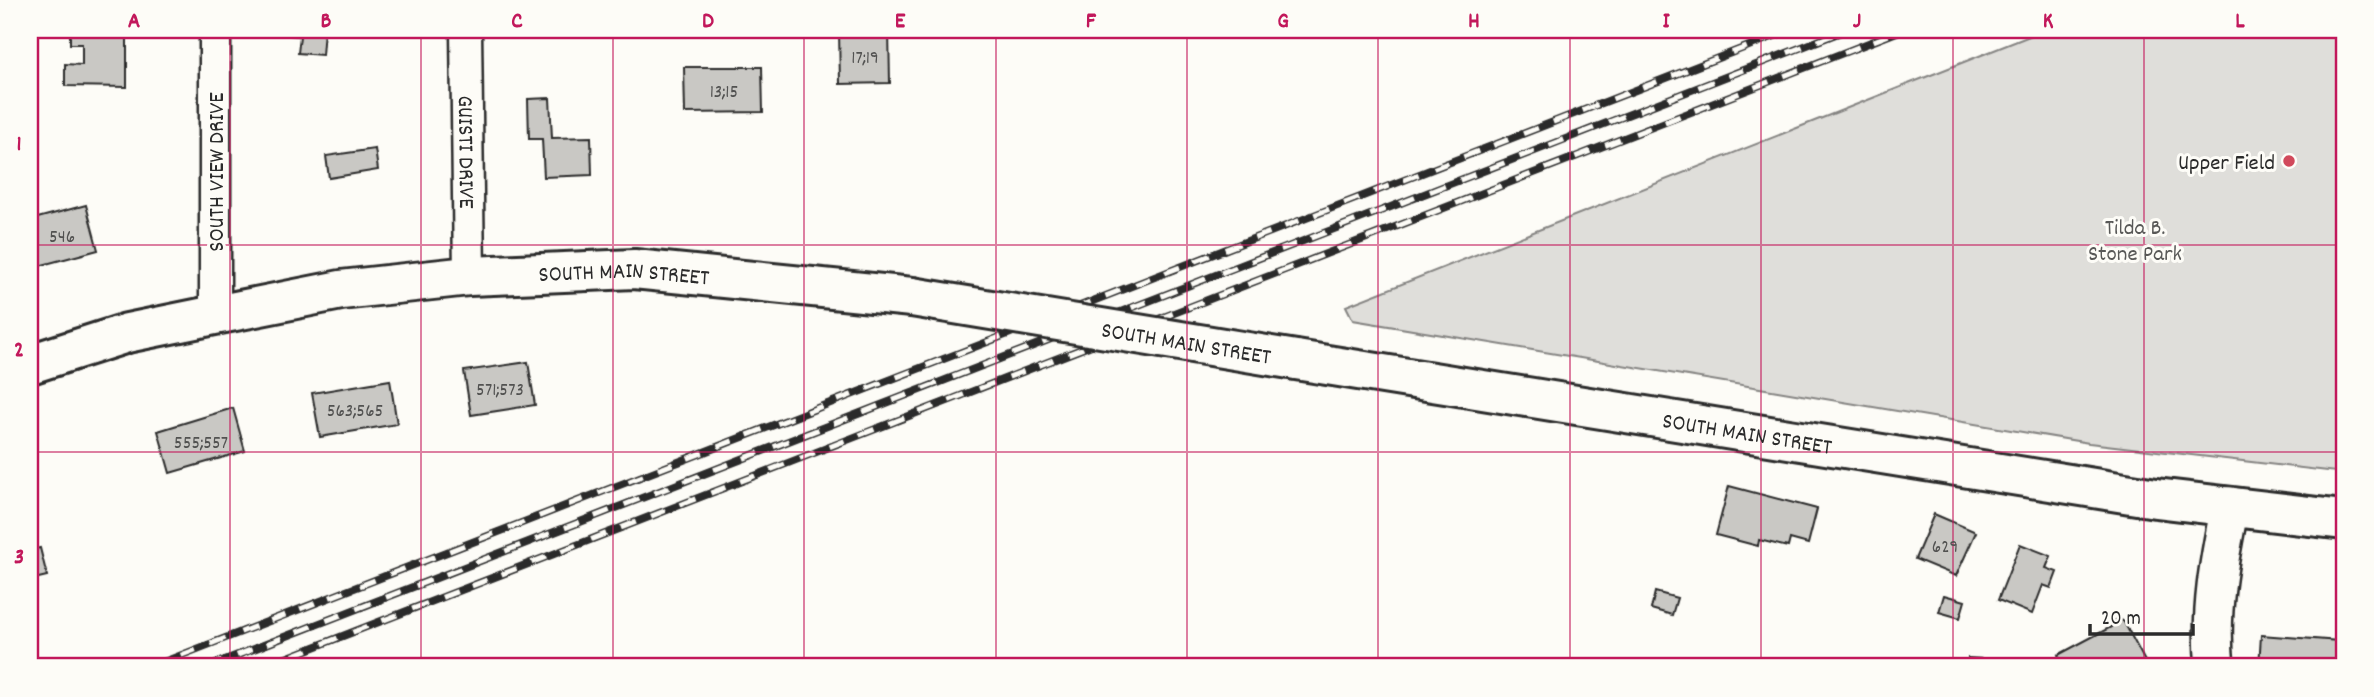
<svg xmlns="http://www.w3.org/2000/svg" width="2374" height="697" viewBox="0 0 2374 697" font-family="Dekko,sans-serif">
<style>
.green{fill:#dfdeda;stroke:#858482;stroke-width:2}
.building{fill:#c9c8c4;stroke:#2b2b2b;stroke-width:2}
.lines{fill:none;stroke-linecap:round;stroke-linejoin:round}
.minor-casing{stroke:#2b2b2b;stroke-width:35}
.tertiary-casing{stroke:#2b2b2b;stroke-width:42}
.secondary-casing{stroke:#2b2b2b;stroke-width:44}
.minor{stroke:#fdfcf7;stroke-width:30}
.tertiary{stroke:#fdfcf7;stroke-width:37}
.secondary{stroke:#fdfcf7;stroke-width:38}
.rail-casing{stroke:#2b2b2b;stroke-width:8}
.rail{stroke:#fdfcf7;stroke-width:5;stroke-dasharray:16;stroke-linecap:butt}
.secondary-bridge-casing{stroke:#2b2b2b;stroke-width:44;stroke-linecap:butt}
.secondary-bridge{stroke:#fdfcf7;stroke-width:38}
.grid{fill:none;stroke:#c2185b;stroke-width:2;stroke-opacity:0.55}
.poi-dot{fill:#d1495b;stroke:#fdfcf7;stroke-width:2.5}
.labels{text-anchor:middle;stroke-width:6;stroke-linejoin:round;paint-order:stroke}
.number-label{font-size:19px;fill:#525251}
.street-label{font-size:23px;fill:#2b2b2b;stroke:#fdfcf7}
.poi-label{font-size:23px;fill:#2b2b2b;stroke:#fdfcf7;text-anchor:end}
.park-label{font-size:23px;fill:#585857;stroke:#fdfcf7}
.neatline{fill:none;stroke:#c2185b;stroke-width:2.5}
.grid-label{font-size:23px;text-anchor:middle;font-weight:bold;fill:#c2185b}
</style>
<rect width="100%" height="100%" fill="#fdfcf7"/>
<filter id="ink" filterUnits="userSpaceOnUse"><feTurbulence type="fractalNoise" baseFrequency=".0143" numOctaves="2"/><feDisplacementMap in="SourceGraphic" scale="14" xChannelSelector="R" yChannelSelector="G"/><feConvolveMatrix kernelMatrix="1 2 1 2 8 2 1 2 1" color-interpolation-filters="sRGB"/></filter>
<g filter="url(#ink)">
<path class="green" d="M 2045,30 L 2344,30 L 2344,473 L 2089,443 L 1353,320 L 1346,306 Z"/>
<path class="building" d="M 81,30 L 127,30 L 127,87 L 65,86 L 65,64 L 82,65 L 82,44 L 70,44 L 70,32 L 81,33 Z
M 279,30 L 324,30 L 322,55 L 298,53 L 300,36 L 279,34 Z
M 839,30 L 889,30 L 890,83 L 840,84 Z
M 684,67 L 762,67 L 763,112 L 685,113 Z
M 550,98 L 552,138 L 591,137 L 592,175 L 544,177 L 542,139 L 529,139 L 528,99 Z
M 375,149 L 378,170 L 329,178 L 326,156 Z
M 86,205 L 98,250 L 31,268 L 30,220 Z
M 528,362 L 535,405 L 471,415 L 464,371 Z
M 390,380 L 397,424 L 320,437 L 312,393 Z
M 233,408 L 245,451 L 170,473 L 158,431 Z
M 1729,486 L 1817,509 L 1808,544 L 1790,539 L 1788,547 L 1759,540 L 1758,546 L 1716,535 Z
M 1934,514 L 1976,532 L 1956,576 L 1915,559 Z
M 2020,544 L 2051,556 L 2046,568 L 2057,572 L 2051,588 L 2043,585 L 2032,614 L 1998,600 Z
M 40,548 L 47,576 L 30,580 L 30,550 Z
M 1655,592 L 1677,598 L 1672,615 L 1651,609 Z
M 1944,595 L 1965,601 L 1960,618 L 1939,612 Z
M 2118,618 L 2124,622 L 2148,667 L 2064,667 L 2058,655 L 2111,627 L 2112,622 Z
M 2261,635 L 2339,641 L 2337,667 L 2259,667 Z
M 1968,658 L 1999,660 L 1999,664 L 2022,665 L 2021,667 L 1968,667 Z"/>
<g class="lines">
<defs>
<g id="minor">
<path id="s1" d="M 466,30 L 469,276"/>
<path d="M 215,315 L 215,30"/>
</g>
<path id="tertiary" d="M 2215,667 C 2209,612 2219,560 2230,506"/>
<g id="secondary">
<path id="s2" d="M 1296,360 L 2156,498 L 2344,520"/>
<path id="s3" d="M 30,364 L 127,333 L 215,315 L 341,290 L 469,276 L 634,269 L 912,297"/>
</g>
</defs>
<use href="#minor" class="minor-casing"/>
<use href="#tertiary" class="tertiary-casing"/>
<use href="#secondary" class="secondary-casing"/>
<use href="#minor" class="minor"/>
<use href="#tertiary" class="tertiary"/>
<use href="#secondary" class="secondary"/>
<defs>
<path id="rail" d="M 151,667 L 1790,30
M 207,667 L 1846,30
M 263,667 L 1902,30"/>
</defs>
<use href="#rail" class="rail-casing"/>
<use href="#rail" class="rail"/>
<defs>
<g id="secondary-bridge">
<path id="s4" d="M 912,297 L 1296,360"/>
</g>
</defs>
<use href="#secondary-bridge" class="secondary-bridge-casing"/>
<use href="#secondary-bridge" class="secondary-bridge"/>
</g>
</g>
<path class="grid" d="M 230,30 L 230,667M 421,30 L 421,667M 613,30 L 613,667M 804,30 L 804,667M 996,30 L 996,667M 1187,30 L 1187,667M 1378,30 L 1378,667M 1570,30 L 1570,667M 1761,30 L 1761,667M 1953,30 L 1953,667M 2144,30 L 2144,667M 30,245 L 2344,245M 30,452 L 2344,452"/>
<circle class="poi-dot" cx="2289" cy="161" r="7"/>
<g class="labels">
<g class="number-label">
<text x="865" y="63">17;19</text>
<text x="724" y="97">13;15</text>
<text x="62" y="242">546</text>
<text x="500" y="395">571;573</text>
<text x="355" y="416">563;565</text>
<text x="201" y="448">555;557</text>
<text x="1945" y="552">629</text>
</g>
<g class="street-label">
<text dy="8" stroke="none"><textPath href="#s1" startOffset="122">GUISTI DRIVE</textPath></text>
<text transform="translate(215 172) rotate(-90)" y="8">SOUTH VIEW DRIVE</text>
<text dy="8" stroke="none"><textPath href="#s3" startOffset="604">SOUTH MAIN STREET</textPath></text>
<text dy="8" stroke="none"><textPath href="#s4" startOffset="278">SOUTH MAIN STREET</textPath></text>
<text dy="8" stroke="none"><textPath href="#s2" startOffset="457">SOUTH MAIN STREET</textPath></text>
</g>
<g class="poi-label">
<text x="2275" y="169">Upper Field</text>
</g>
<g class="park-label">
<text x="2135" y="234">Tilda B.<tspan x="2135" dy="26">Stone Park</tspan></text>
</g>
</g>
<rect width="2374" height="697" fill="none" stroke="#fdfcf7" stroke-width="77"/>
<path d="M2090 624v10h103v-10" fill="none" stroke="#2b2b2b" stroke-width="3.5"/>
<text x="2101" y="624" font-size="21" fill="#2b2b2b" stroke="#fdfcf7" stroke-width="5" paint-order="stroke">20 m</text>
<rect x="38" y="38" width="2298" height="620" class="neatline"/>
<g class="grid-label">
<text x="134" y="27">A</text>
<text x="326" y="27">B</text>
<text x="517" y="27">C</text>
<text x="708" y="27">D</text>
<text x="900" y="27">E</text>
<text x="1091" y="27">F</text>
<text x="1283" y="27">G</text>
<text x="1474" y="27">H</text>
<text x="1666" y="27">I</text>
<text x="1857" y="27">J</text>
<text x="2048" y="27">K</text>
<text x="2240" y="27">L</text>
<text x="19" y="150">1</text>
<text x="19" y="356">2</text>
<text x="19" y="563">3</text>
</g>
</svg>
